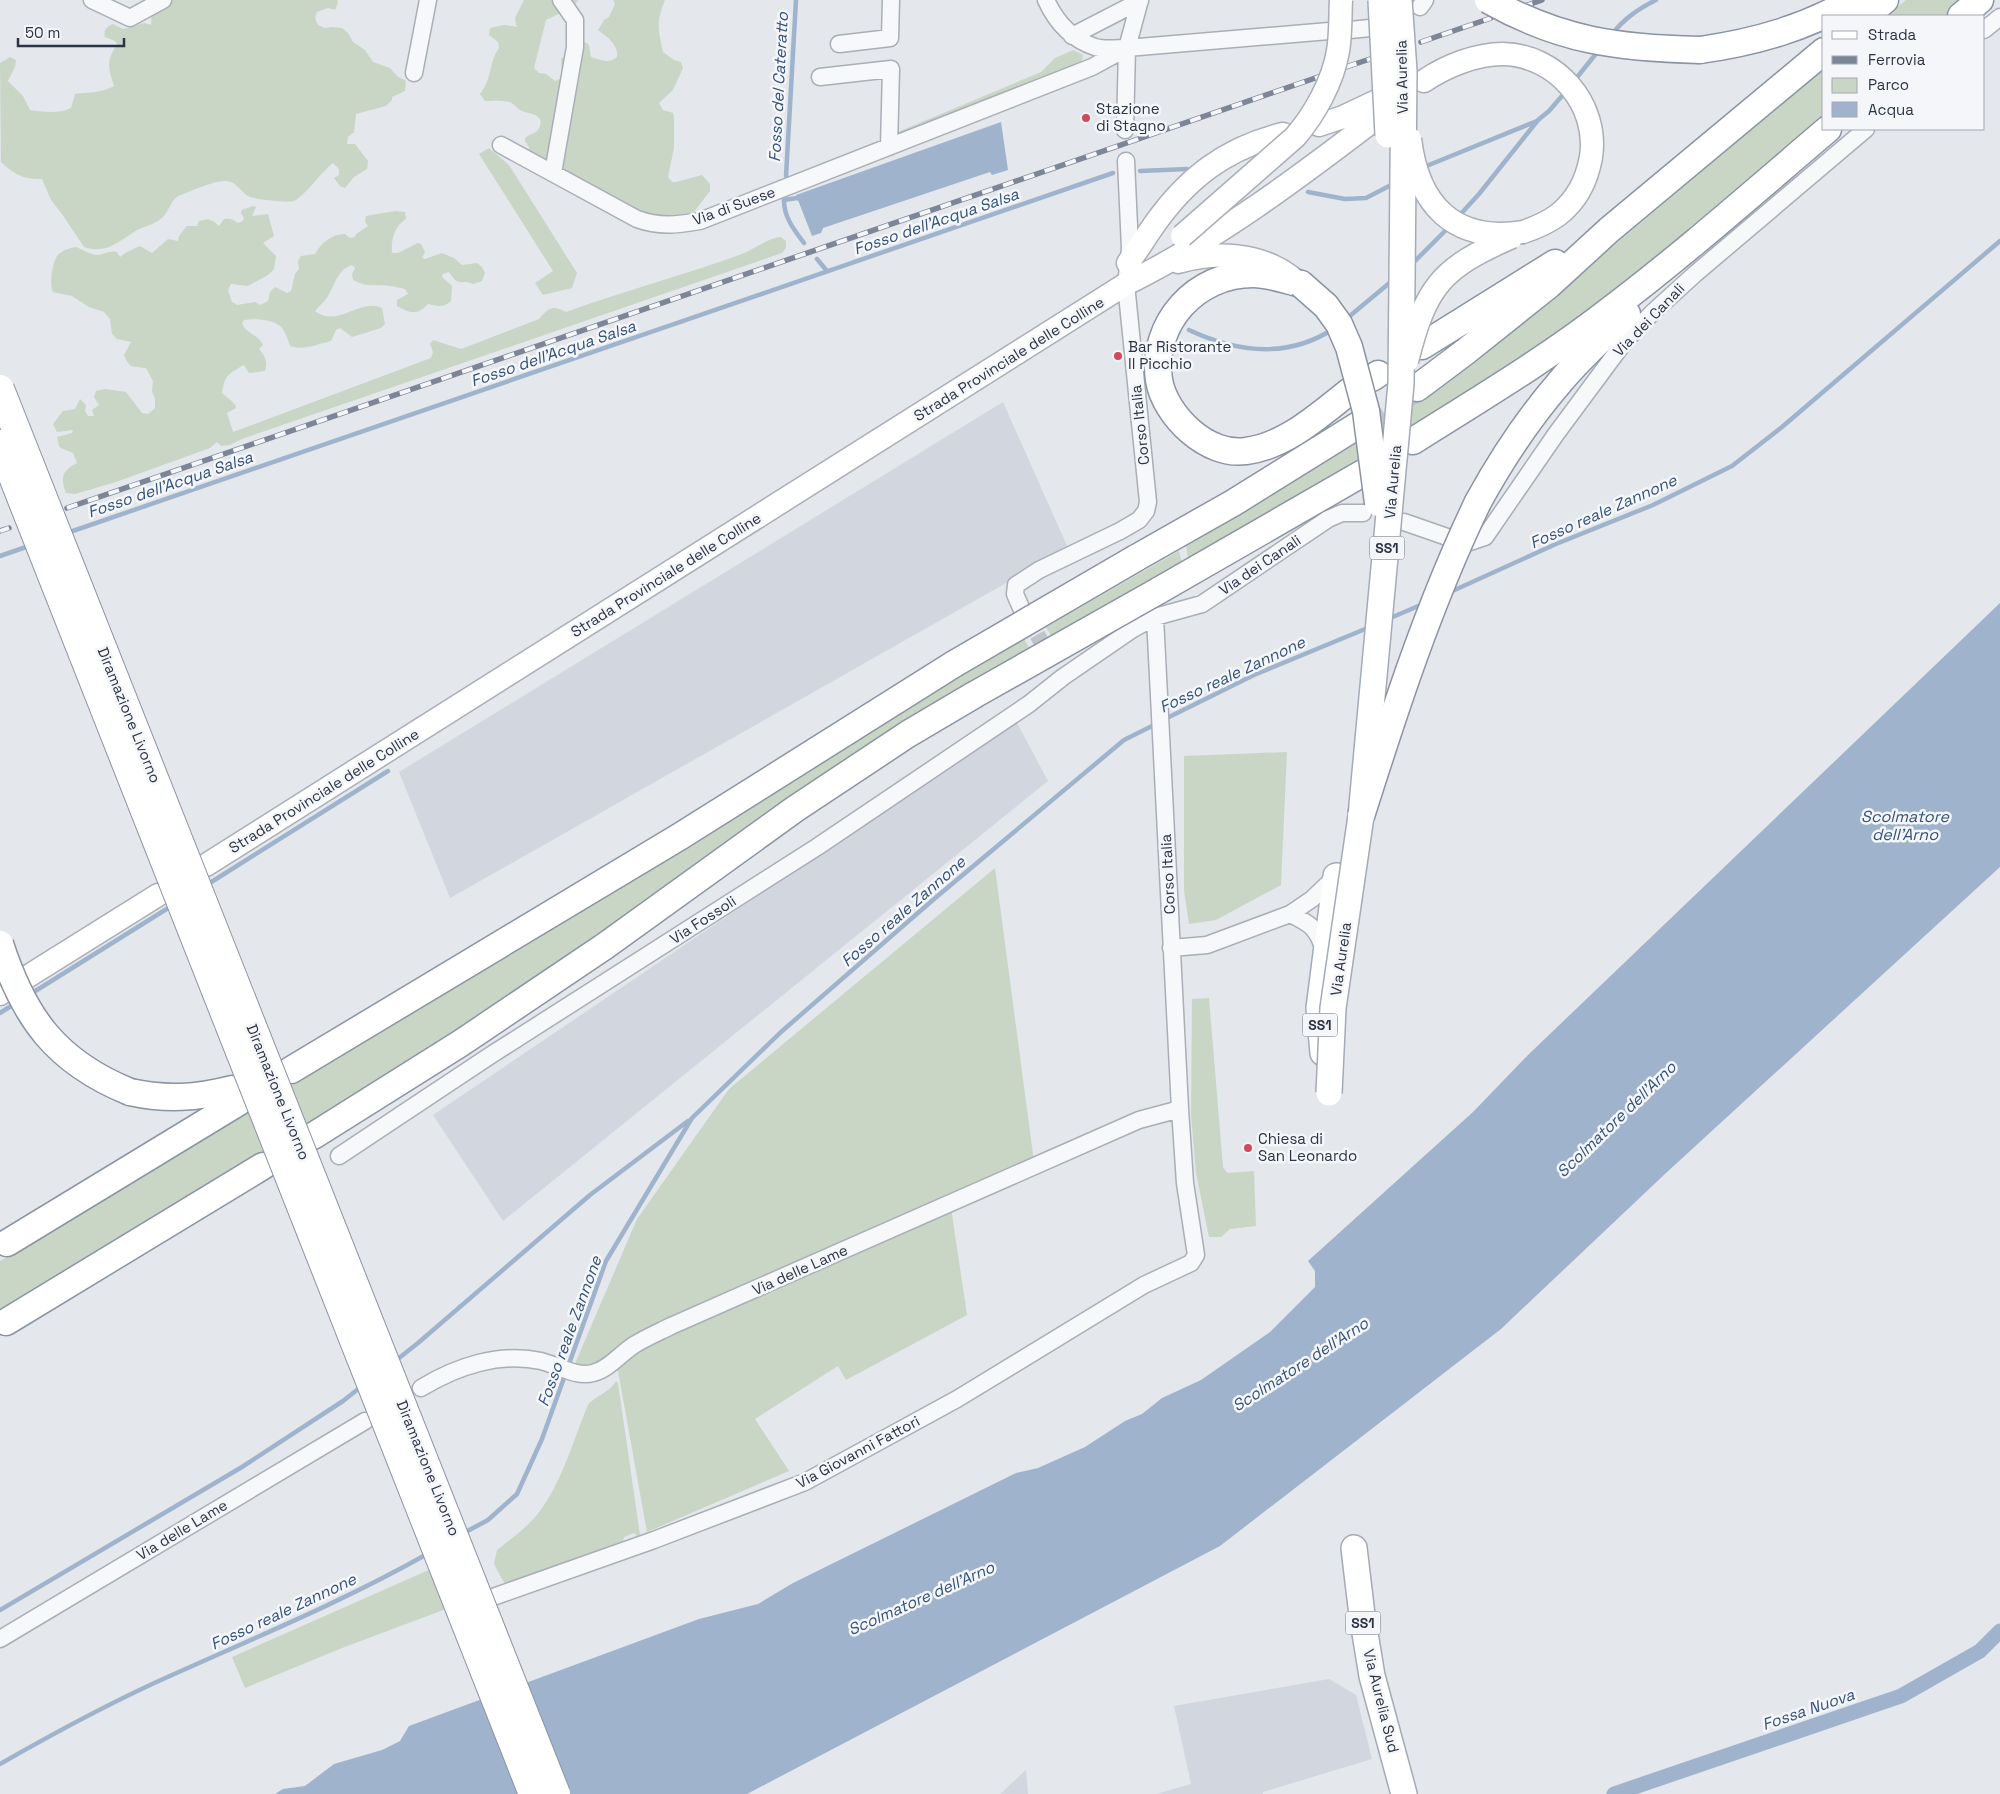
<svg xmlns="http://www.w3.org/2000/svg" width="2000" height="1794" viewBox="0 0 2000 1794" font-family="'Space Grotesk',sans-serif">
<style>
.built{fill:#d2d6de}
.green{fill:#c9d6c5}
.water{fill:#9fb4cc}
.lines{fill:none;stroke-linecap:round;stroke-linejoin:round}
.stream{stroke:#9fb4cc;stroke-width:4.5}
.canal{stroke:#9fb4cc;stroke-width:15}
.minor-tunnel{stroke:#bfc3cb;stroke-width:16;stroke-dasharray:16 8;stroke-linecap:butt}
.trunk-tunnel{stroke:#bfc3cb;stroke-width:26;stroke-dasharray:26 13;stroke-linecap:butt}
.minor-casing{stroke:#a9aeb7;stroke-width:19}
.secondary-casing{stroke:#a9aeb7;stroke-width:25}
.primary-casing{stroke:#a3abb8;stroke-width:28}
.trunk-casing{stroke:#8b94a3;stroke-width:29}
.minor{stroke:#f7f8fa;stroke-width:16}
.secondary{stroke:#fff;stroke-width:22}
.primary{stroke:#fff;stroke-width:25}
.trunk{stroke:#fff;stroke-width:26}
.rail-casing{stroke:#7d8696;stroke-width:5.5}
.rail{stroke:#f4f6f9;stroke-width:4;stroke-dasharray:11;stroke-linecap:butt}
.secondary-bridge-casing{stroke:#a9aeb7;stroke-width:25;stroke-linecap:butt}
.primary-bridge-casing{stroke:#a3abb8;stroke-width:28;stroke-linecap:butt}
.trunk-bridge-casing{stroke:#8b94a3;stroke-width:29;stroke-linecap:butt}
.motorway-bridge-casing{stroke:#8b94a3;stroke-width:30;stroke-linecap:butt}
.secondary-bridge{stroke:#fff;stroke-width:22}
.primary-bridge{stroke:#fff;stroke-width:25}
.trunk-bridge{stroke:#fff;stroke-width:26}
.motorway-bridge{stroke:#fff;stroke-width:28}
.poi-dot{fill:#d1495b;stroke:#f4f6f9;stroke-width:2}
.labels{text-anchor:middle;stroke-width:5;stroke-linejoin:round;paint-order:stroke}
.shield{fill:#f4f6f9;stroke:#676e7b;stroke-width:1}
.shield-label{font-size:14px;font-weight:bold;fill:#2b3445}
.street-label{font-size:15px;fill:#2b3445;stroke:#f4f6f9}
.poi-label{font-size:15px;fill:#2b3445;stroke:#f4f6f9;text-anchor:start}
.water-label{font-size:16px;font-style:italic;fill:#34527a;stroke:#f4f6f9}
</style>
<rect width="100%" height="100%" fill="#e4e7ec"/>
<path class="built" d="M 1003,402 L 1068,548 L 450,898 L 399,772 Z
M 1016,721 L 1048,781 L 503,1221 L 433,1115 Z
M 1329,1679 L 1356,1695 L 1372,1759 L 1263,1792 L 1263,1794 L 1156,1794 L 1191,1784 L 1174,1706 Z
M 1026,1770 L 1028,1794 L 1000,1794 Z"/>
<path class="green" d="M 160,0 L 337,0 L 338,3 L 335,10 L 328,8 L 317,12 L 315,18 L 318,25 L 325,28 L 332,27 L 342,28 L 348,33 L 353,42 L 365,50 L 373,62 L 390,68 L 397,76 L 406,81 L 405,91 L 392,97 L 392,100 L 386,106 L 356,114 L 354,132 L 348,137 L 347,144 L 355,144 L 368,161 L 367,169 L 354,177 L 345,188 L 340,186 L 334,178 L 339,175 L 339,169 L 333,163 C 320,173 306,195 294,201 C 290,203 252,199 248,196 C 240,191 236,181 226,181 C 214,180 190,192 178,196 C 170,202 169,211 162,218 C 155,224 146,226 137,230 C 120,240 107,255 84,247 L 62,214 L 51,200 L 42,179 C 25,180 13,174 1,162 L 0,63 L 10,57 L 16,60 L 15,67 L 8,81 L 23,96 L 30,110 C 45,112 58,114 71,108 L 75,94 C 89,92 102,93 114,86 C 108,67 106,62 117,44 L 115,41 L 105,37 C 103,30 107,26 113,24 L 123,29 L 145,23 L 151,25 L 152,6 Z
M 578,0 L 573,7 L 546,20 L 534,68 L 539,73 L 546,74 L 555,81 L 562,78 L 561,59 L 583,42 L 587,43 L 589,46 L 591,57 C 599,60 610,64 617,57 C 619,45 606,36 598,30 L 604,20 L 609,17 L 615,4 L 613,0 L 665,0 C 656,22 658,29 663,52 L 674,60 L 681,62 L 683,68 L 673,90 L 659,103 L 663,110 L 673,113 L 674,117 L 674,148 L 668,177 L 672,182 L 676,182 L 702,175 L 710,184 L 710,191 L 694,212 L 683,217 L 669,220 L 589,200 L 552,163 L 529,155 L 529,147 L 525,141 L 525,138 C 530,133 538,134 540,126 C 544,114 529,114 522,111 C 517,109 514,103 509,102 C 502,100 492,101 485,101 L 480,94 C 493,77 488,64 499,48 L 498,42 L 489,35 L 490,28 L 504,25 L 518,27 L 516,25 L 515,18 L 524,0 Z
M 1906,0 L 1968,0 L 1948,16 L 1886,16 Z
M 1073,50 L 1083,55 L 1081,63 L 897,138 L 893,134 L 1041,72 L 1055,58 Z
M 1824,69 L 1824,121 L 1610,301 L 1471,397 L 1189,565 L 1186,545 L 1362,440 L 1455,375 L 1586,269 Z
M 489,148 L 509,165 L 577,273 L 572,288 L 543,295 L 535,283 L 553,271 L 479,154 Z
M 253,206 L 256,207 L 252,216 L 268,214 L 274,236 L 263,243 L 276,256 L 274,269 L 268,275 L 248,286 L 231,284 L 228,290 L 232,302 L 237,305 L 255,302 L 260,305 L 268,301 L 270,292 L 275,287 L 287,293 L 291,291 L 295,274 L 299,269 L 298,261 L 301,256 L 315,254 C 321,243 332,234 345,234 L 350,238 L 355,237 L 356,234 L 368,226 L 365,222 L 366,216 L 395,211 L 405,212 L 406,219 C 394,227 391,239 392,253 L 398,253 L 418,243 L 421,244 L 425,252 L 422,258 L 425,259 L 442,253 L 454,258 L 462,265 L 477,263 L 482,267 L 485,273 L 482,281 L 473,284 C 460,278 460,289 449,272 L 443,274 L 442,277 L 452,286 L 451,301 C 444,308 437,306 428,304 C 418,315 410,314 397,306 L 397,300 L 408,294 L 405,289 C 400,288 394,286 389,286 C 374,284 368,288 353,280 L 352,274 L 355,268 L 352,265 C 336,270 335,287 326,299 C 323,303 318,307 315,311 C 337,329 360,297 382,308 L 385,324 L 381,328 L 352,337 L 340,328 L 336,330 L 331,341 C 318,344 303,351 290,346 C 288,340 286,333 282,328 C 275,319 254,318 244,320 L 242,323 C 246,334 258,334 263,345 L 259,349 C 265,355 268,363 265,371 L 249,373 L 244,365 C 228,374 225,375 222,393 L 235,404 L 236,408 L 227,413 L 233,432 L 431,358 L 433,352 L 430,344 L 433,340 L 461,349 L 539,319 C 549,307 553,305 566,312 C 624,291 684,275 742,254 C 755,249 767,238 781,237 L 786,241 L 786,248 L 782,253 L 242,439 L 230,445 L 221,446 L 217,442 L 210,448 L 116,482 L 75,494 L 66,493 C 60,477 62,471 77,463 L 73,453 L 61,448 L 59,446 L 57,437 L 72,433 L 73,430 L 57,432 L 53,424 L 63,411 L 75,409 L 80,399 L 86,405 L 85,411 L 88,416 L 94,416 L 92,410 L 99,405 L 94,397 L 96,391 L 105,389 L 126,392 L 142,413 L 148,414 L 155,408 L 155,399 L 152,391 L 153,381 L 146,368 C 133,366 130,370 124,355 L 131,342 L 117,339 L 112,334 L 110,319 L 104,312 L 89,307 L 72,296 L 53,292 C 49,285 52,264 57,256 C 61,251 69,248 76,247 C 82,249 89,254 96,255 C 104,255 109,250 117,252 L 120,257 L 125,253 L 140,246 L 152,253 L 168,239 L 178,241 L 179,236 L 187,226 L 197,226 L 199,221 C 209,218 212,219 219,226 L 224,219 C 230,218 233,219 238,223 L 243,221 L 244,218 L 241,213 L 242,210 Z
M 1179,551 L 1183,568 L 1055,643 L 1046,627 Z
M 1024,639 L 1033,654 L 422,1061 L 0,1312 L 0,1261 L 431,1001 L 947,683 Z
M 1287,752 L 1281,885 L 1216,920 L 1189,924 L 1184,891 L 1184,756 Z
M 995,868 L 1034,1162 L 950,1201 L 967,1315 L 846,1380 L 838,1366 L 755,1419 L 789,1471 L 647,1532 L 618,1371 L 574,1366 L 637,1219 L 729,1089 Z
M 1209,998 L 1223,1167 L 1227,1173 L 1254,1171 L 1256,1226 L 1230,1229 L 1221,1237 L 1209,1237 L 1196,1173 L 1191,1115 L 1192,999 Z
M 616,1381 L 618,1383 L 640,1535 L 637,1536 L 634,1533 L 624,1537 L 623,1541 L 506,1586 L 494,1564 L 497,1550 C 512,1538 529,1526 540,1511 C 563,1480 573,1440 588,1405 C 597,1394 607,1395 616,1381 Z
M 431,1569 L 446,1609 L 342,1648 L 245,1688 L 232,1657 Z"/>
<path class="water" d="M 1001,122 L 1008,170 L 992,175 L 990,172 L 823,228 L 821,233 L 812,236 L 796,195 Z
M 2000,603 L 2000,867 L 1666,1173 L 1501,1329 L 1220,1546 L 747,1794 L 275,1794 L 283,1789 L 305,1786 L 334,1764 L 382,1750 L 400,1741 L 409,1726 L 699,1619 L 758,1604 L 793,1583 L 1016,1473 L 1038,1468 L 1085,1447 L 1125,1421 L 1142,1414 L 1162,1398 L 1201,1380 L 1270,1332 L 1315,1287 L 1315,1271 L 1308,1261 L 1473,1112 L 1528,1055 Z"/>
<g class="lines">
<path class="stream" d="M 1612,34 C 1625,18 1638,9 1656,0
M 1578,76 L 1595,55
M 1424,167 L 1537,121
M 1140,171 L 1187,169
M 786,176 L 796,0
M 1308,192 L 1345,199 L 1366,198 L 1395,183
M 784,198 C 783,216 794,230 804,243
M 784,200 L 797,198 L 802,200
M 1458,217 L 1479,194 L 1538,120 L 1549,111 L 1561,97
M 817,259 L 827,271
M 1412,264 L 1449,227
M 1345,320 L 1393,280
M 1189,330 C 1236,352 1287,359 1333,329
M 67,533 L 1113,173
M 0,556 L 29,546
M 1448,593 L 1556,544 L 1653,505 L 1732,466 L 1782,427 L 2000,241
M 1388,619 L 1423,604
M 1165,719 L 1254,675 L 1370,627
M 205,886 L 388,771
M 29,995 L 173,905
M 0,1013 L 16,1003
M 394,1362 L 418,1343 L 590,1195 L 688,1121
M 462,1534 L 488,1520 L 517,1494 L 542,1439 L 606,1261 L 692,1118 L 781,1032 L 934,899 L 1124,740 L 1156,724
M 0,1610 L 242,1467 L 343,1401 L 362,1386
M 0,1764 C 56,1732 113,1701 172,1675 C 259,1636 346,1600 429,1553"/>
<path class="canal" d="M 1614,1794 L 1901,1696 L 1980,1651 L 2000,1631"/>
<path class="minor-tunnel" d="M 1025,614 L 1055,665"/>
<path class="trunk-tunnel" d="M 1360,424 L 1416,389"/>
<defs>
<path id="minor" d="M 92,0 L 130,18 L 163,0
M 1046,0 C 1056,22 1071,39 1095,47 C 1105,50 1117,48 1127,48 L 1329,31
M 1420,7 L 1425,0
M 1350,30 L 1370,28
M 1984,30 L 2000,17
M 1072,36 L 1140,1
M 839,44 L 890,38 L 891,0
M 414,73 L 428,0
M 820,77 L 891,69 L 889,147
M 1125,130 L 1127,48 L 1140,0
M 501,145 L 637,219 C 659,227 677,225 700,221 L 1092,67 L 1127,48
M 553,173 L 575,47 L 575,20 L 561,0
M 1404,522 L 1450,538
M 1470,542 L 1485,537 L 1556,434 L 1625,341 L 1652,313 L 1695,274 L 1866,129
M 1022,610 L 1015,594 L 1016,585 L 1039,570 L 1120,531 L 1139,520 L 1146,511 L 1148,502 L 1126,284 L 1130,248 L 1126,161
M 1155,617 L 1202,604 L 1328,519 L 1342,513 L 1363,513
M 1290,914 C 1311,924 1317,928 1324,950
M 1171,948 L 1207,945 L 1290,914 L 1312,899 L 1336,876
M 339,1156 L 491,1055 L 817,847 L 1029,704 L 1063,677 L 1133,629 L 1155,617 L 1180,1109 L 1185,1183 L 1196,1255 L 1191,1263 L 1144,1285 L 957,1399 L 805,1482 L 654,1540 L 493,1597
M 421,1388 C 457,1366 500,1352 541,1361 C 557,1365 577,1378 593,1373 C 609,1369 620,1354 634,1345 C 645,1338 659,1332 671,1326 L 1139,1120 L 1180,1109
M 0,1639 L 365,1421"/>
<path id="secondary" d="M 1424,81 C 1446,66 1476,54 1503,54 C 1556,55 1599,104 1591,157 C 1587,180 1576,201 1558,215 C 1547,223 1535,228 1523,232
M 1319,125 L 1343,117 L 1377,101
M 1178,262 C 1217,251 1259,253 1291,277
M 1128,263 C 1137,251 1145,238 1154,225 C 1187,178 1226,148 1283,134
M 206,865 L 1126,284 C 1217,239 1298,178 1379,116
M 22,980 L 158,895
M 0,994 L 4,991"/>
<path id="primary" d="M 1323,1053 L 1319,1008 L 1336,876
M 1354,1548 L 1362,1615 L 1372,1676 L 1404,1794"/>
<path id="trunk" d="M 1865,16 L 1885,0
M 1961,16 L 1980,0
M 1700,50 C 1757,42 1804,28 1854,0
M 1301,284 C 1286,280 1268,274 1253,274 C 1196,274 1151,323 1159,380 C 1165,416 1208,457 1246,451 C 1286,446 1319,415 1350,391
M 1422,346 L 1555,263
M 1372,378 L 1378,374
M 1417,388 L 1465,352 L 1549,285 L 1609,230 L 1824,51
M 1413,441 C 1478,400 1545,360 1606,313 C 1683,255 1755,191 1828,129
M 1478,502 C 1501,460 1528,419 1560,382 C 1580,358 1604,336 1627,314
M 1136,558 L 1233,503 L 1360,424
M 1158,591 L 1363,473
M 291,1070 L 679,837 L 954,664
M 130,1092 C 166,1100 197,1098 232,1089
M 313,1136 L 461,1043 L 605,946 L 795,809 L 908,734 L 974,695
M 7,1243 L 239,1102
M 6,1322 L 263,1166"/>
</defs>
<use href="#minor" class="minor-casing"/>
<use href="#secondary" class="secondary-casing"/>
<use href="#primary" class="primary-casing"/>
<use href="#trunk" class="trunk-casing"/>
<use href="#minor" class="minor"/>
<use href="#secondary" class="secondary"/>
<use href="#primary" class="primary"/>
<use href="#trunk" class="trunk"/>
<defs>
<path id="rail" d="M 1522,7 L 1542,0
M 1421,42 L 1491,18
M 1346,67 L 1376,57
M 67,508 L 1321,76
M 0,531 L 9,528"/>
</defs>
<use href="#rail" class="rail-casing"/>
<use href="#rail" class="rail"/>
<defs>
<path id="secondary-bridge" d="M 1410,139 C 1418,205 1454,243 1523,232
M 1182,236 L 1295,137 C 1315,114 1333,81 1338,51 C 1341,34 1340,17 1341,0
M 1407,361 C 1426,286 1441,268 1512,237"/>
<path id="primary-bridge" d="M 1381,0 L 1388,135
M 1329,1093 L 1333,1008 L 1361,816 L 1401,384 L 1404,71 L 1399,0"/>
<path id="trunk-bridge" d="M 1488,0 C 1561,41 1618,48 1700,50
M 1301,284 L 1326,306 L 1339,324 L 1349,347 L 1366,411 L 1378,503
M 954,664 L 1136,558
M 974,695 L 1158,591
M 1361,816 C 1395,709 1429,604 1478,502
M 0,944 C 24,1018 56,1062 130,1092"/>
<path id="motorway-bridge" d="M 0,389 L 556,1794
M 0,444 L 533,1794"/>
</defs>
<use href="#secondary-bridge" class="secondary-bridge-casing"/>
<use href="#primary-bridge" class="primary-bridge-casing"/>
<use href="#trunk-bridge" class="trunk-bridge-casing"/>
<use href="#motorway-bridge" class="motorway-bridge-casing"/>
<use href="#secondary-bridge" class="secondary-bridge"/>
<use href="#primary-bridge" class="primary-bridge"/>
<use href="#trunk-bridge" class="trunk-bridge"/>
<use href="#motorway-bridge" class="motorway-bridge"/>
</g>
<g class="poi-dot">
<circle cx="1086" cy="118" r="5"/>
<circle cx="1118" cy="356" r="5"/>
<circle cx="1248" cy="1148" r="5"/>
</g>
<g class="labels">
<g class="shield">
<rect x="1369.5" y="536.5" width="35" height="23" rx="4"/>
<rect x="1302.5" y="1013.5" width="35" height="23" rx="4"/>
<rect x="1345.5" y="1611.5" width="35" height="23" rx="4"/>
</g>
<g class="shield-label">
<text x="1387" y="553">SS1</text>
<text x="1320" y="1030">SS1</text>
<text x="1363" y="1628">SS1</text>
</g>
<g class="street-label">
<text transform="translate(1402 77) rotate(-91)" y="5">Via Aurelia</text>
<text transform="translate(734 206) rotate(-20)" y="5">Via di Suese</text>
<text transform="translate(1649 320) rotate(-46)" y="5">Via dei Canali</text>
<text transform="translate(1009 359) rotate(-32)" y="5">Strada Provinciale delle Colline</text>
<text transform="translate(1140 425) rotate(-96)" y="5">Corso Italia</text>
<text transform="translate(1393 482) rotate(-85)" y="5">Via Aurelia</text>
<text transform="translate(1260 565) rotate(-34)" y="5">Via dei Canali</text>
<text transform="translate(666 575) rotate(-32)" y="5">Strada Provinciale delle Colline</text>
<text transform="translate(129 715) rotate(68)" y="5">Diramazione Livorno</text>
<text transform="translate(324 791) rotate(-32)" y="5">Strada Provinciale delle Colline</text>
<text transform="translate(1168 874) rotate(-93)" y="5">Corso Italia</text>
<text transform="translate(703 920) rotate(-33)" y="5">Via Fossoli</text>
<text transform="translate(1341 959) rotate(-82)" y="5">Via Aurelia</text>
<text transform="translate(278 1092) rotate(68)" y="5">Diramazione Livorno</text>
<text transform="translate(800 1270) rotate(-24)" y="5">Via delle Lame</text>
<text transform="translate(858 1452) rotate(-28)" y="5">Via Giovanni Fattori</text>
<text transform="translate(428 1468) rotate(68)" y="5">Diramazione Livorno</text>
<text transform="translate(182 1530) rotate(-31)" y="5">Via delle Lame</text>
<text transform="translate(1381 1701) rotate(76)" y="5">Via Aurelia Sud</text>
</g>
<g class="poi-label">
<text x="1096" y="114">Stazione<tspan x="1096" dy="17">di Stagno</tspan></text>
<text x="1128" y="352">Bar Ristorante<tspan x="1128" dy="17">Il Picchio</tspan></text>
<text x="1258" y="1144">Chiesa di<tspan x="1258" dy="17">San Leonardo</tspan></text>
</g>
<g class="water-label">
<text transform="translate(778 87) rotate(-87)" y="6">Fosso del Cateratto</text>
<text transform="translate(936 221) rotate(-19)" y="6">Fosso dell'Acqua Salsa</text>
<text transform="translate(553 353) rotate(-19)" y="6">Fosso dell'Acqua Salsa</text>
<text transform="translate(170 484) rotate(-19)" y="6">Fosso dell'Acqua Salsa</text>
<text transform="translate(1603 511) rotate(-24)" y="6">Fosso reale Zannone</text>
<text transform="translate(1232 674) rotate(-25)" y="6">Fosso reale Zannone</text>
<text x="1905" y="822">Scolmatore<tspan x="1905" dy="18">dell'Arno</tspan></text>
<text transform="translate(903 911) rotate(-41)" y="6">Fosso reale Zannone</text>
<text transform="translate(1616 1119) rotate(-44)" y="6">Scolmatore dell'Arno</text>
<text transform="translate(569 1331) rotate(-70)" y="6">Fosso reale Zannone</text>
<text transform="translate(1300 1364) rotate(-33)" y="6">Scolmatore dell'Arno</text>
<text transform="translate(921 1598) rotate(-24)" y="6">Scolmatore dell'Arno</text>
<text transform="translate(283 1611) rotate(-25)" y="6">Fosso reale Zannone</text>
<text transform="translate(1808 1709) rotate(-19)" y="6">Fossa Nuova</text>
</g>
</g>
<rect x="1822" y="15" width="162" height="115" fill="#f4f6f9" stroke="#a4a8b1"/>
<rect x="1832" y="31" width="25" height="8" fill="#ffffff" stroke="#a4a8b1"/>
<text x="1868" y="40" font-size="15" fill="#2b3445">Strada</text>
<rect x="1832" y="56" width="25" height="8" fill="#7d8696" stroke="#a4a8b1"/>
<text x="1868" y="65" font-size="15" fill="#2b3445">Ferrovia</text>
<rect x="1832" y="78" width="25" height="15" fill="#c9d6c5" stroke="#a4a8b1"/>
<text x="1868" y="90" font-size="15" fill="#2b3445">Parco</text>
<rect x="1832" y="102" width="25" height="15" fill="#9fb4cc" stroke="#a4a8b1"/>
<text x="1868" y="115" font-size="15" fill="#2b3445">Acqua</text>
<path d="M18 38v8h106v-8" fill="none" stroke="#2b3445" stroke-width="2.5"/>
<text x="25" y="38" font-size="15" fill="#2b3445" stroke="#f4f6f9" stroke-width="4" paint-order="stroke">50 m</text>
</svg>
